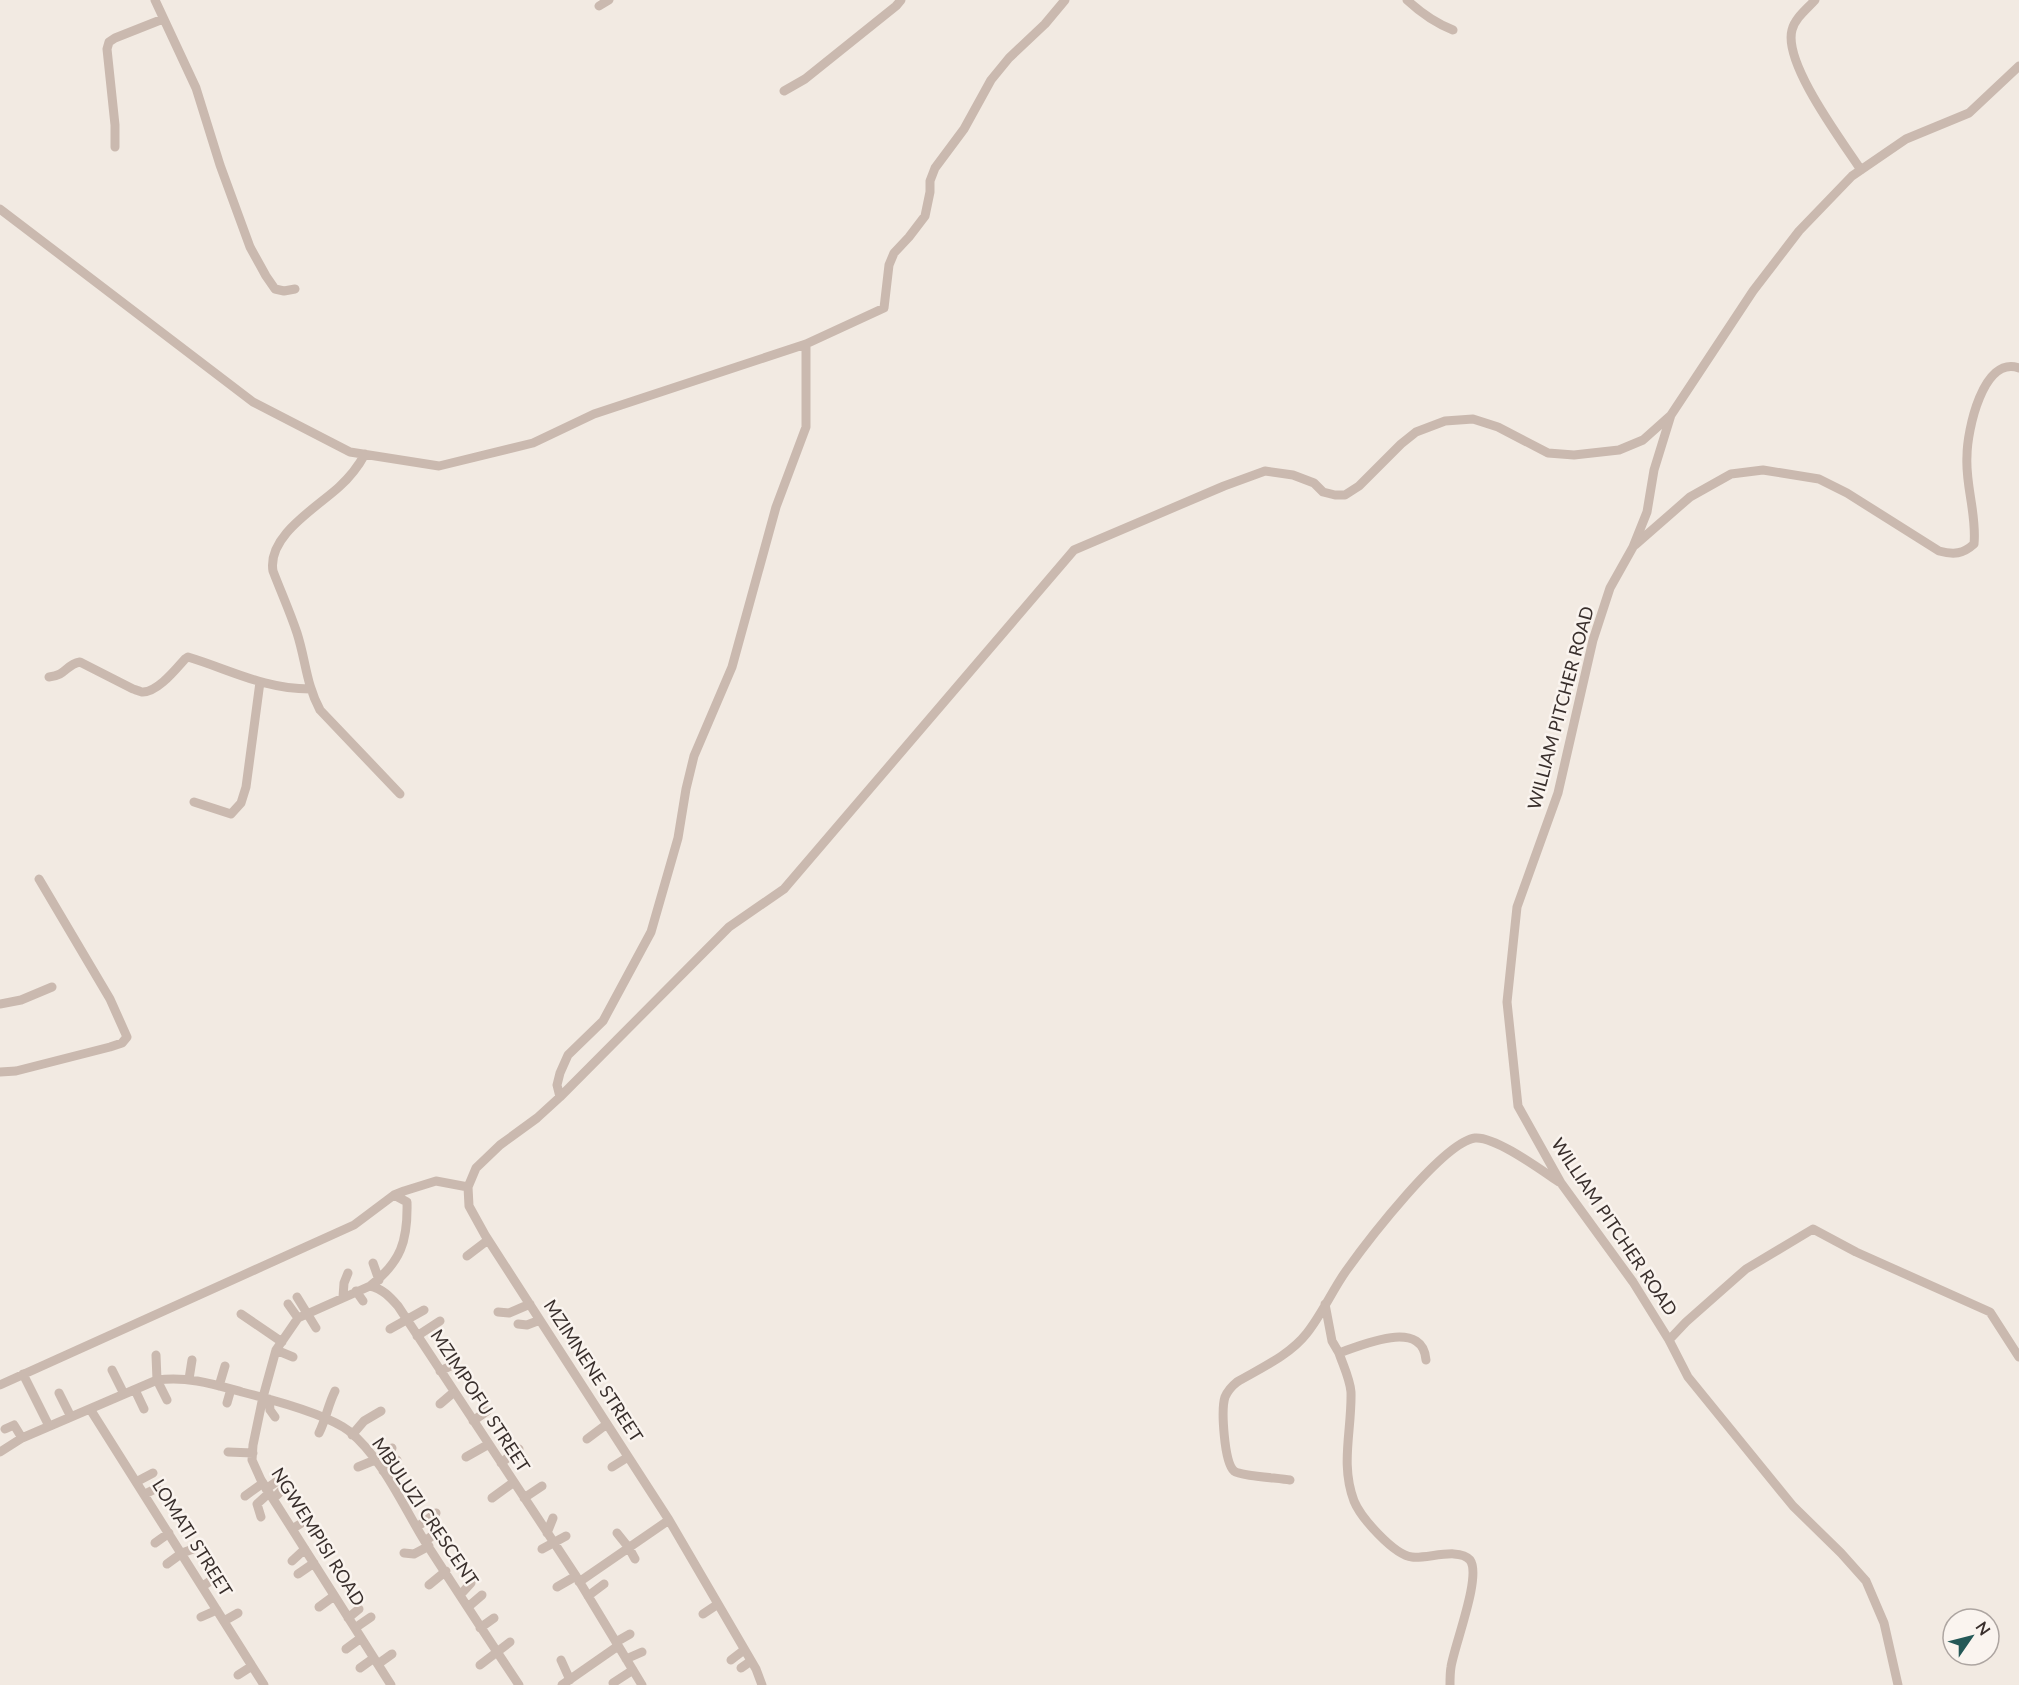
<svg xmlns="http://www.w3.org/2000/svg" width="2019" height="1685" viewBox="0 0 2019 1685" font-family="Lato,sans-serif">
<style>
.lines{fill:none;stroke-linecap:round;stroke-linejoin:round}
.minor{stroke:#cab9af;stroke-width:9}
.labels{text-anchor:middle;stroke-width:5;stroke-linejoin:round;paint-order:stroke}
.street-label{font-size:18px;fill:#392f2c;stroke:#faf4ef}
</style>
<rect width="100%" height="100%" fill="#f2eae2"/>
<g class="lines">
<path class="minor" d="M 155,0 L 196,88 L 220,165 L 250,247 L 266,276 L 275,289 L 284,291 L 295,289
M 1407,0 C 1421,13 1435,23 1453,30
M 1815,0 C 1807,9 1795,18 1792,30 C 1783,63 1842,141 1861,170
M 599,6 L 609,0
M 784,91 L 805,79 L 896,6 L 901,0
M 115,147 L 115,125 L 107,49 L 109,42 L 115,38 L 163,19
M 0,209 L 253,402 L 350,452 L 439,466 L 533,443 L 594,414 L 806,344 L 884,308 L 889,265 L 894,253 L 909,237 L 925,216 L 930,192 L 930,181 L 935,168 L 964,129 L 991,80 L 1009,58 L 1045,24 L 1065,0
M 365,454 C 358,467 350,477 339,487 C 316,508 267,536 273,571 C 281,592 290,612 297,633 C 306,661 306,684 320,710 L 400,794
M 1635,545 L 1690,497 L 1731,474 L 1763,470 L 1819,479 L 1847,493 L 1939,551 C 1954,555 1963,554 1974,544 C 1977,514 1965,485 1967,456 C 1967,431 1983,355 2019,368
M 49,677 C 67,675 65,665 80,662 L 133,689 C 134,689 141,692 142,692 C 157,693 176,669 185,659 L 188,657 C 231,670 264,689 310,689
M 194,802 L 231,814 L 241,803 L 246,787 L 260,682
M 0,1004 L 21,1000 L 52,987
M 0,1072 L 16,1071 L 110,1047 L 122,1043 L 127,1037 L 110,999 L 39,879
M 560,1097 L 557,1085 L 560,1073 L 568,1055 L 603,1021 L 651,932 L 678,838 L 686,789 L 694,756 L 732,667 L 776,507 L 806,427 L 806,344
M 467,1256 L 488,1240
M 373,1263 L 379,1280
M 370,1286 C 401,1262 408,1241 407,1202 L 394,1195
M 356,1291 L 363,1301
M 297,1297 L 316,1328
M 343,1297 L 344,1283 L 348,1273
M 288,1304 L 298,1318
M 1325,1304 L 1332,1341 L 1339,1353 C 1362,1345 1423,1318 1426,1360
M 498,1312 L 509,1313 L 530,1304
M 241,1314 L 282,1342
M 518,1324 L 527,1325 L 540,1320
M 390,1329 L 424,1310
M 417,1336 L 440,1321
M 1669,1340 L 1686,1322 L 1746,1269 L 1813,1229 L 1856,1252 L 1990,1312 L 2019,1357
M 276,1350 L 293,1357
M 1339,1353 C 1343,1365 1350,1379 1351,1392 C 1352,1430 1340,1464 1354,1501 C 1361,1518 1394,1555 1412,1557 C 1427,1559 1459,1547 1470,1560 C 1482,1576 1454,1646 1451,1667 C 1450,1673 1450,1679 1450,1685
M 156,1355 L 157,1380 L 167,1400
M 112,1370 L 124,1394
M 440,1371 L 455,1364
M 23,1374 L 49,1426
M 189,1379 L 192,1360
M 0,1385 L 354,1225 L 394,1195 L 404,1191 L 436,1181 L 468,1187
M 219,1386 L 225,1366
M 135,1390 L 144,1409
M 59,1393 L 71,1417
M 269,1399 L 270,1410 L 275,1417
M 227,1403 L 231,1389
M 440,1404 L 454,1392
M 90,1409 L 264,1685
M 473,1421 L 487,1411
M 5,1429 L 14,1425 L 22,1438
M 319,1433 C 326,1419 328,1405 335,1391
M 352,1435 L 364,1421 L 381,1411
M 587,1439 L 607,1424
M 0,1452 L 22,1438 L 157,1380 C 188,1376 213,1384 242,1392 C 270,1399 327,1414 349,1431 C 382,1458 402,1504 424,1540 C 455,1588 487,1637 519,1685
M 228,1452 L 253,1453
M 466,1457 L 489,1444
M 501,1463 L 519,1449
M 358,1467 L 375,1460 L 392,1448
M 612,1467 L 628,1457
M 383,1471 L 397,1460
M 1290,1480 C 1279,1478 1240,1476 1234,1471 C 1224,1462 1221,1409 1225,1397 C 1228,1390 1232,1386 1237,1382 C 1261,1368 1290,1355 1307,1333 C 1322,1314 1332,1291 1346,1271 C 1366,1243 1443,1142 1475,1138 C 1495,1136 1541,1170 1559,1182
M 136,1482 L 153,1473
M 266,1489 L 276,1482
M 145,1494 L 157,1488
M 245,1496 L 263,1483
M 492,1498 L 514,1482
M 524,1498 L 542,1486
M 273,1499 L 283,1489
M 261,1517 L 257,1504 L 269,1493
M 417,1527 L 436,1513
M 292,1529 L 305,1521
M 547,1533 L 553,1518
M 617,1533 L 629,1548 L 635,1559
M 425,1541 L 439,1531
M 155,1543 L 169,1533
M 542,1549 L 566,1536
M 404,1553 L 414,1554 L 429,1546
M 292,1561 L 305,1549
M 167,1564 L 182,1553 L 196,1548
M 298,1574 L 314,1563
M 579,1582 L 669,1520
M 429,1585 L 446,1571
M 203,1586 L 216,1577
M 557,1587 L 576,1576
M 461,1594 L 471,1583
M 588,1596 L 604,1584
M 319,1607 L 334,1596
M 468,1607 L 482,1595
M 703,1614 L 718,1604
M 201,1617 L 217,1610
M 348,1618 L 359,1609
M 224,1621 L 238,1613
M 355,1628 L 371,1617
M 480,1628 L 494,1618
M 616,1642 L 630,1634
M 346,1649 L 361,1638
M 626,1659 L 642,1652
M 561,1660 L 570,1680
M 731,1660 L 744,1650
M 378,1664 L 392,1654
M 480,1665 L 510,1642
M 360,1668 L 374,1658
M 741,1668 L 751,1661
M 238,1675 L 252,1666
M 613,1683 L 633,1670
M 391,1685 L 261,1480 L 252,1460 L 253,1445 L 263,1397 L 276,1350 L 298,1318 L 370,1286 C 383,1289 390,1297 398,1306 L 576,1576 L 642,1685
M 562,1685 L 618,1646
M 762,1685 L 756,1669 L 669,1520 L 485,1235 L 469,1206 L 468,1187 L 476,1168 L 500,1145 L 537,1118 L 560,1097 L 729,927 L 784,889 L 1074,550 L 1224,486 L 1265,471 L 1293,475 L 1314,483 L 1323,492 L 1335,495 L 1345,495 L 1359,486 L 1401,444 L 1416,432 L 1445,421 L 1473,419 L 1498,427 L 1548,453 L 1574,455 L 1619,450 L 1643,440 L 1671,415
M 1898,1685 L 1884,1623 L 1866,1581 L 1841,1553 L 1793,1506 L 1688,1377 L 1669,1340 L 1633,1282 L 1561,1183 L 1518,1106 L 1507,1002 L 1517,907 L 1558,793 L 1593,640 L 1610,588 L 1633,547 L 1647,512 L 1654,470 L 1671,415 L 1753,291 L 1799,231 L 1852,176 L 1906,139 L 1969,113 L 2019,66"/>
</g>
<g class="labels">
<g class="street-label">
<text transform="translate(1561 708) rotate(-75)" y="6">WILLIAM PITCHER ROAD</text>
<text transform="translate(1614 1227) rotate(56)" y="6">WILLIAM PITCHER ROAD</text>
<text transform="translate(593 1371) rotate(57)" y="6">MZIMNENE STREET</text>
<text transform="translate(480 1401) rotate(57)" y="6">MZIMPOFU STREET</text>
<text transform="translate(425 1512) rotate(56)" y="6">MBULUZI CRESCENT</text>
<text transform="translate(318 1537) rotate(58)" y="6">NGWEMPISI ROAD</text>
<text transform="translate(192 1538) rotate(58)" y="6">LOMATI STREET</text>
</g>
</g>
<g transform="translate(1971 1637) rotate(55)"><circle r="28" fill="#faf4ef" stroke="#ada5a1" stroke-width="1.5"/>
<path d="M0-4.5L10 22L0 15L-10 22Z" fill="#245857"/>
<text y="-9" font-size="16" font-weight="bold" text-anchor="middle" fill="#392f2c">N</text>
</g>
</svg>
